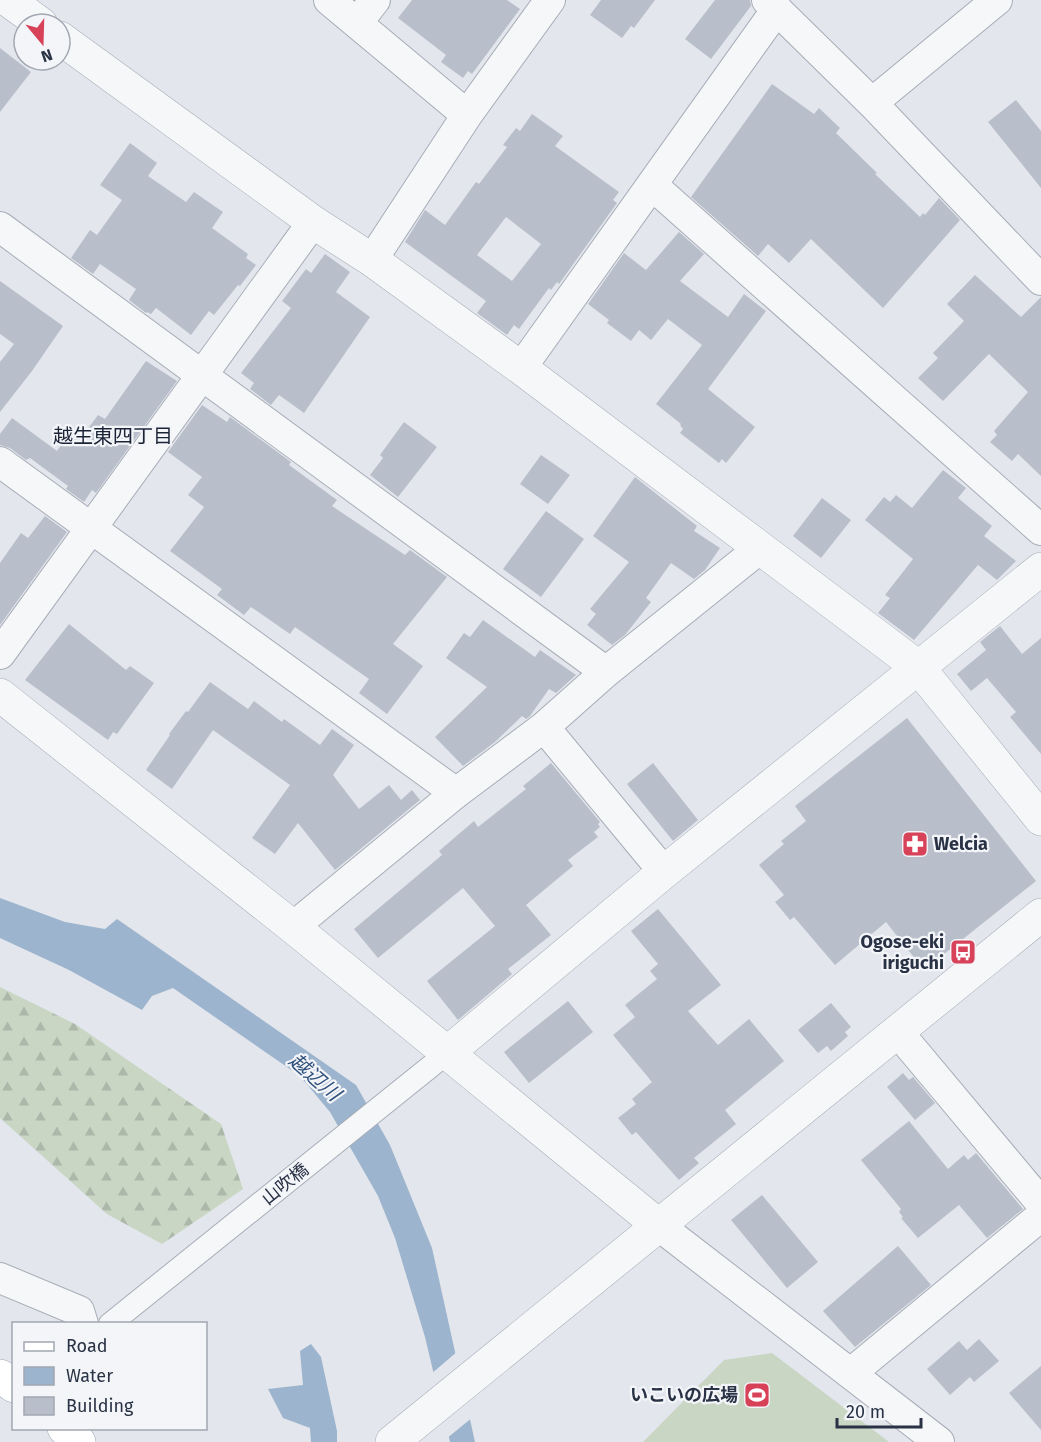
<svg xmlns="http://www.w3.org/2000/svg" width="1041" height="1442" viewBox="0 0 1041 1442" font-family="'Fira Sans','Noto Sans JP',sans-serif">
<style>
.grass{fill:#c8d6c3}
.forest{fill:url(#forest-firs)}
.water{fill:#9cb4cd}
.pier{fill:#e3e6ec}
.building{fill:#b9bfca;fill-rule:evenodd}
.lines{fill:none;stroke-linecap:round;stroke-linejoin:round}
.pedestrian-casing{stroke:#a7adb7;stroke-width:24}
.minor-casing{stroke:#a7adb7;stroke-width:32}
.tertiary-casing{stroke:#a7adb7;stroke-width:34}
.primary-casing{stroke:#a1aab8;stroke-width:34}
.pedestrian{stroke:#f6f7f9;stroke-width:22}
.minor{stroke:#f6f7f9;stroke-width:30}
.tertiary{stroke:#f6f7f9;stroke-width:33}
.primary{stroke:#fff;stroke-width:33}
.labels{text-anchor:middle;stroke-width:4.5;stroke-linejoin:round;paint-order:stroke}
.poi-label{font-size:18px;font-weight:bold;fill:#293345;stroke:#f3f5f9;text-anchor:end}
.street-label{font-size:18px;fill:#293345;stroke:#f3f5f9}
.neighbourhood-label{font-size:20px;fill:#1b2436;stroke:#f3f5f9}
.water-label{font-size:20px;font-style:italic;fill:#30527c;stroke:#f3f5f9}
</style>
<defs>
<pattern id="forest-firs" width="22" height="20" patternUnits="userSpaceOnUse" patternTransform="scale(1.5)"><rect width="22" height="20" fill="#c8d6c3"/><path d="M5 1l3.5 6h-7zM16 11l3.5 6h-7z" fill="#acb8a9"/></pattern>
</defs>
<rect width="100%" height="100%" fill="#e3e6ec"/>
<path class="grass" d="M 772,1353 L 889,1442 L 643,1442 L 724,1360 Z"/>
<path class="forest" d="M 0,987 L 75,1024 L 221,1124 L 243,1189 L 162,1244 L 107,1214 L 0,1118 Z"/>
<path class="water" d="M 0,898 L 65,922 L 105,929 L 117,919 L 356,1085 L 390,1145 L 432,1248 L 475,1442 L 450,1442 L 425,1337 L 395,1238 L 378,1196 L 330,1112 L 300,1076 L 173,988 L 152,996 L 142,1010 L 69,970 L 0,938 Z
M 311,1344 L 321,1357 L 337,1431 L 337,1442 L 311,1442 L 310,1428 L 283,1418 L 268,1389 L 303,1385 L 300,1351 Z"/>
<path class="pier" d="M 458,1351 L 473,1417 L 446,1439 L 431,1374 Z"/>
<path class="building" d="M 412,0 L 507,0 L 520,9 L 472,74 L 468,71 L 463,78 L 441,62 L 446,55 L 398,18 Z
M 601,0 L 655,0 L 634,28 L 631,26 L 622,38 L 590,15 Z
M 715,0 L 750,0 L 751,6 L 711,59 L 685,39 Z
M 0,48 L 31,72 L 0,112 Z
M 772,84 L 814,114 L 819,108 L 840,128 L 836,133 L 877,173 L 875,174 L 920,217 L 923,213 L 925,215 L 939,198 L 960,220 L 883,308 L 811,239 L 789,263 L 768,244 L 758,256 L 691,197 Z
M 1016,100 L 1041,131 L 1041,188 L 988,122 Z
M 532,114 L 563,136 L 555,146 L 619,192 L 613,200 L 617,203 L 559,284 L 557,282 L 551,290 L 549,288 L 519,329 L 514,325 L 507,335 L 477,313 L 486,301 L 405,242 L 425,210 L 445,225 L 476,182 L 479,184 L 507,147 L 503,145 L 516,128 L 520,131 ZM 506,217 L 541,244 L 512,281 L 477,255 Z
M 130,143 L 157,163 L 148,176 L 186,202 L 194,192 L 223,212 L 212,228 L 248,254 L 246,258 L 256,265 L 240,286 L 238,285 L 214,315 L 209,311 L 191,335 L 156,308 L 151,314 L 147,312 L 146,313 L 129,300 L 136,289 L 100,264 L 93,274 L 71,258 L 90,230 L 97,235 L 122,200 L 100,185 Z
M 679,232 L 704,254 L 680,281 L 728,317 L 744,294 L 766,311 L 708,389 L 755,427 L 726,463 L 722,459 L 719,463 L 680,433 L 683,429 L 680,425 L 681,424 L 656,404 L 702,345 L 668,319 L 651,340 L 639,330 L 631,341 L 607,323 L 609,320 L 588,304 L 624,253 L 646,270 Z
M 325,254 L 350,272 L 336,292 L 370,317 L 304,413 L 279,395 L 271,405 L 250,389 L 254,383 L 241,373 L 291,308 L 282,301 L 306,269 L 311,273 Z
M 975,275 L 1021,317 L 1041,297 L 1041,476 L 1018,454 L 1012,461 L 990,442 L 997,435 L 994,431 L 1028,392 L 989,354 L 943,401 L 918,378 L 938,358 L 933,353 L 964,321 L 947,304 Z
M 0,281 L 63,326 L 32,371 L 0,412 L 0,362 L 14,344 L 0,334 Z
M 146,361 L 177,381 L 96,493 L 92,490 L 84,502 L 66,489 L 68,486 L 30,458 L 26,460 L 10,448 L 0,445 L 0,434 L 12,418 L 57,451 L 71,431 L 81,438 L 98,415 L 105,419 Z
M 202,405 L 227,422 L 230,417 L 291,462 L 289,465 L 337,500 L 332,506 L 405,555 L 410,550 L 447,577 L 393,644 L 423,666 L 387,714 L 359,693 L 369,679 L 295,627 L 290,634 L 251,607 L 244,615 L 217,595 L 222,589 L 170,551 L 204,507 L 188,495 L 202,477 L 168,452 Z
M 404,422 L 437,447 L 398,497 L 370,475 L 383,458 L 380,455 Z
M 541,455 L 570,475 L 548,504 L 520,484 Z
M 943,470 L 966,488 L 958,498 L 992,526 L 984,536 L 1016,561 L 997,580 L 978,565 L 914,640 L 878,613 L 890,598 L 885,595 L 913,559 L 865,520 L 884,497 L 890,502 L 896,495 L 912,508 Z
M 635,477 L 697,526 L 694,531 L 720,548 L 705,570 L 694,579 L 671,563 L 646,598 L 651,602 L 625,635 L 612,645 L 587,625 L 596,614 L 590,609 L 629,562 L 593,536 Z
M 822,498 L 851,520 L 821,558 L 793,536 Z
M 546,511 L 584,539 L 541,597 L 503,569 Z
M 45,516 L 67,532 L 0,625 L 0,563 L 21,533 L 28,538 Z
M 483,620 L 535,657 L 540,650 L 576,675 L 556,693 L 549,689 L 530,716 L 526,719 L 522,716 L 495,742 L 463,766 L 435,737 L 487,687 L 446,658 L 464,633 L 470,637 Z
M 69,624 L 126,670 L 130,666 L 154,683 L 117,734 L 113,732 L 108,740 L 25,680 Z
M 1000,626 L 1022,654 L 1041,638 L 1041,754 L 1010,717 L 1016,712 L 987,678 L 971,691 L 957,674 L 986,650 L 980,642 Z
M 210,682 L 248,709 L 254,701 L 282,722 L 284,719 L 320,745 L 332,729 L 354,745 L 333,775 L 359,809 L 389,785 L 401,800 L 412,790 L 420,800 L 335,870 L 298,823 L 275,854 L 252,838 L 290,785 L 213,730 L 172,789 L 146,770 L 170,735 L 169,734 L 186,711 L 188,712 Z
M 907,718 L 1036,881 L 924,970 L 886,922 L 835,965 L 794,917 L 790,920 L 775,902 L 784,895 L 759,865 L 784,844 L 781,841 L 806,821 L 795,806 Z
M 551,763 L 600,822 L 598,824 L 600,827 L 594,832 L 598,837 L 568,860 L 573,866 L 526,905 L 551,935 L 508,969 L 512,974 L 458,1020 L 427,981 L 495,926 L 463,888 L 378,958 L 354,929 L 442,855 L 439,851 L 474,821 L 478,827 L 526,789 L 523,786 Z
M 653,763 L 698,820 L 673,841 L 627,784 Z
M 658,909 L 721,985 L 688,1011 L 718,1045 L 749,1019 L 784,1061 L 725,1110 L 736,1124 L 694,1158 L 699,1163 L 679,1180 L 636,1132 L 632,1135 L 618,1118 L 636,1104 L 632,1099 L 652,1082 L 613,1035 L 635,1017 L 625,1005 L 657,979 L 650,971 L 658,964 L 631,931 Z
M 568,1001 L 593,1032 L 529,1083 L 504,1052 Z
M 831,1003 L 851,1027 L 845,1032 L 848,1036 L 831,1051 L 827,1046 L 818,1053 L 798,1030 Z
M 903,1073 L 909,1080 L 913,1077 L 935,1103 L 915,1120 L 887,1087 Z
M 909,1121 L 948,1169 L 964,1155 L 968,1160 L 976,1153 L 1023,1209 L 987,1238 L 959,1205 L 918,1238 L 901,1218 L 903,1217 L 899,1212 L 901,1209 L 861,1160 Z
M 762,1195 L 818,1262 L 787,1288 L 731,1220 Z
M 898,1246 L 931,1285 L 855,1347 L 823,1311 Z
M 979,1339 L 999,1361 L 974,1382 L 970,1377 L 950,1395 L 927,1369 L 959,1341 L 967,1350 Z
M 1041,1366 L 1041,1430 L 1009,1393 Z"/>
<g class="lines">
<defs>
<path id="pedestrian" d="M 110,1324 L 446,1054"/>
<path id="minor" d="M 329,0 L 467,115
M 767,0 L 872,103 L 1041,280
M 357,23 L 375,0
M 872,103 L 997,0
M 652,185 L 1041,530
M 0,227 L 606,672
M 372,260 L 467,115 L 550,0
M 521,368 L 777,9
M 0,462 L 456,793
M 0,654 L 313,222
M 544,727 L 664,872
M 293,927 L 456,793 L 544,727 L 606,672 L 759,549
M 897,1031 L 1041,1203
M 658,1225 L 939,1442
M 0,1278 L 79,1311 L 83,1324
M 851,1373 L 1041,1216"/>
<path id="tertiary" d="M 8,0 L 41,24
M 60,38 L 313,222 L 372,260 L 521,368 L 918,667 L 1041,819
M 0,695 L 293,927 L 658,1225
M 446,1054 L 664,872 L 1041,569
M 392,1442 L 1041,915"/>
<path id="primary" d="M 0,1376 L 14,1386
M 64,1428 L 79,1442"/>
</defs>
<use href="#pedestrian" class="pedestrian-casing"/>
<use href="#minor" class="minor-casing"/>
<use href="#tertiary" class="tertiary-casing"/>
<use href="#primary" class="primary-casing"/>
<use href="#pedestrian" class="pedestrian"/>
<use href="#minor" class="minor"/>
<use href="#tertiary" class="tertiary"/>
<use href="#primary" class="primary"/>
</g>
<defs>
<symbol id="pharmacy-square" viewBox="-11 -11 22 22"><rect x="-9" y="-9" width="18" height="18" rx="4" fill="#d74259" stroke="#f3f5f9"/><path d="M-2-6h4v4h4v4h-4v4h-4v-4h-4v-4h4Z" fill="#fff"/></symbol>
<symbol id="bus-square" viewBox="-11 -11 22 22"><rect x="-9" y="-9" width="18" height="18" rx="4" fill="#d74259" stroke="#f3f5f9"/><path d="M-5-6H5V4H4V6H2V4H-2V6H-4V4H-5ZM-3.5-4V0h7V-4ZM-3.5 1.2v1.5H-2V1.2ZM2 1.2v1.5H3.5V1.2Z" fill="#fff"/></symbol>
<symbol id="stadium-square" viewBox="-11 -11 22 22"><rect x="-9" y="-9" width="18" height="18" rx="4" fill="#d74259" stroke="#f3f5f9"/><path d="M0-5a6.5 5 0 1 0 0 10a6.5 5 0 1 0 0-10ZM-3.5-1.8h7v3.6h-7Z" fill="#fff"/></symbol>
</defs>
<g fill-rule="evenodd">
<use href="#pharmacy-square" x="900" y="829" width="30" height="30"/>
<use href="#bus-square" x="948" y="937" width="30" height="30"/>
<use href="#stadium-square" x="742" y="1380" width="30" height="30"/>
</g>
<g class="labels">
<g class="poi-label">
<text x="934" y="850" text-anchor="start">Welcia</text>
<text x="944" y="948">Ogose-eki<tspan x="944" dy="21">iriguchi</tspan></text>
<text x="738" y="1401">いこいの広場</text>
</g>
<g class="street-label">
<text transform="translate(285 1184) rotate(-39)" y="6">山吹橋</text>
</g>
<g class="neighbourhood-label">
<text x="113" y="443">越生東四丁目</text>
</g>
<g class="water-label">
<text transform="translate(315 1077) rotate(41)" y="7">越辺川</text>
</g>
</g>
<rect x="12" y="1322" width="195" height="108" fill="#f3f5f9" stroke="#a2a7b1" stroke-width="1.5"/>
<rect x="24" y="1342" width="30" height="9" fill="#ffffff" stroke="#a2a7b1" stroke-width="1.5"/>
<text x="66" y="1352" font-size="18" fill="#293345">Road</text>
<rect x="24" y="1367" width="30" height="18" fill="#9cb4cd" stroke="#a2a7b1" stroke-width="1.5"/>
<text x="66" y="1382" font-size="18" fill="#293345">Water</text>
<rect x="24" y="1397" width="30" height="18" fill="#b9bfca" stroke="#a2a7b1" stroke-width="1.5"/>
<text x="66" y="1412" font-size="18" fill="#293345">Building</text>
<g transform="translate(42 42) rotate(161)"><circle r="28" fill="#f3f5f9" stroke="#a2a7b1" stroke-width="1.5"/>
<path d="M0-4.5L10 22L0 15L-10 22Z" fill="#d74259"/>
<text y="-9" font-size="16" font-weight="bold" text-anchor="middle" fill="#293345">N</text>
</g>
<path d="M837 1418v9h84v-9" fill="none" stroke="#293345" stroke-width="3"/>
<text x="846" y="1418" font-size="18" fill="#293345" stroke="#f3f5f9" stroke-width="4.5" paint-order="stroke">20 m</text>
</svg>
